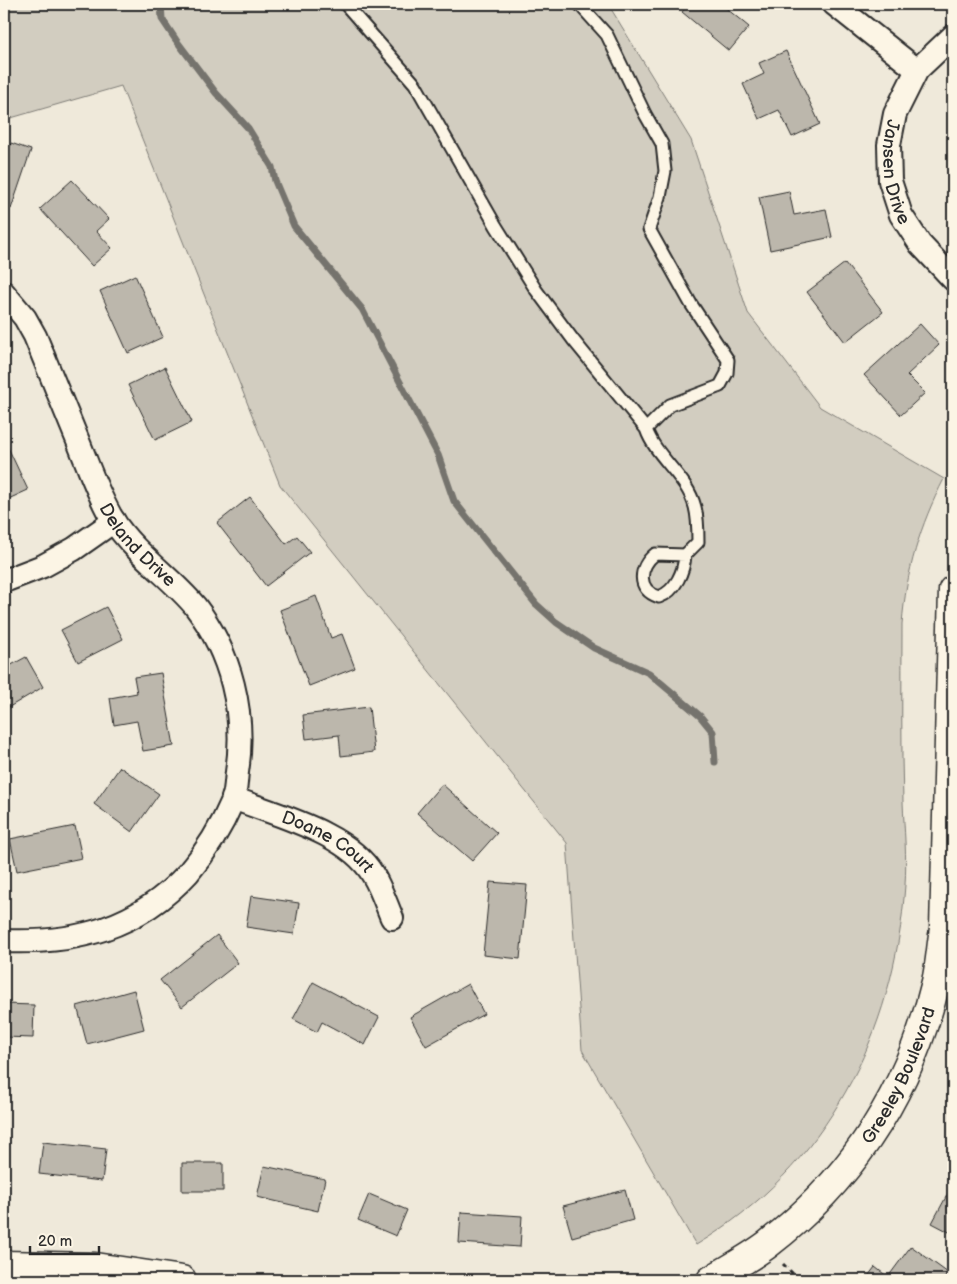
<svg xmlns="http://www.w3.org/2000/svg" width="957" height="1284" viewBox="0 0 957 1284" font-family="'Balsamiq Sans',sans-serif">
<style>
.green{fill:#d2cdc0;stroke:#7e7c76}
.lines{fill:none;stroke-linecap:round;stroke-linejoin:round}
.stream{stroke:#75736d;stroke-width:7}
.building{fill:#bcb7ac;stroke:#2b2b2b}
.service-casing{stroke:#2b2b2b;stroke-width:15}
.minor-casing{stroke:#2b2b2b;stroke-width:26}
.tertiary-casing{stroke:#2b2b2b;stroke-width:31}
.path{stroke:#2b2b2b;stroke-width:3;stroke-dasharray:5 4;stroke-linecap:butt}
.service{stroke:#fcf5e5;stroke-width:11}
.minor{stroke:#fcf5e5;stroke-width:22}
.tertiary{stroke:#fcf5e5;stroke-width:28}
.labels{text-anchor:middle;stroke-width:4;stroke-linejoin:round;paint-order:stroke}
.street-label{font-size:18px;fill:#2b2b2b;stroke:#fcf5e5}
</style>
<rect width="100%" height="100%" fill="#efe9da"/>
<filter id="ink" filterUnits="userSpaceOnUse"><feTurbulence type="fractalNoise" baseFrequency=".02" numOctaves="2"/><feDisplacementMap in="SourceGraphic" scale="10" xChannelSelector="R" yChannelSelector="G"/><feConvolveMatrix kernelMatrix="1 2 1 2 8 2 1 2 1" color-interpolation-filters="sRGB"/></filter>
<g filter="url(#ink)">
<path class="green" d="M 4,4 L 608,4 L 691,140 L 748,313 L 820,407 L 944,479 C 920,525 906,572 902,624 C 902,683 901,743 903,802 C 904,829 907,857 905,885 C 895,1034 826,1168 696,1245 L 582,1050 L 567,843 L 280,485 L 121,86 L 4,120 Z"/>
<g class="lines">
<path class="stream" d="M 161,4 L 162,19 L 176,40 L 216,93 L 248,128 L 272,167 L 275,181 L 294,226 L 362,309 L 438,455 L 454,501 L 536,604 L 556,622 L 594,648 L 649,673 L 700,716 L 713,732 L 715,762"/>
</g>
<path class="building" d="M 689,4 L 721,4 L 749,27 L 729,51 L 682,12 Z
M 786,51 L 820,124 L 792,137 L 779,110 L 759,119 L 743,84 L 764,74 L 759,63 Z
M 11,143 L 31,150 L 11,209 L 4,206 L 4,165 Z
M 72,180 L 109,219 L 96,231 L 112,248 L 92,266 L 40,209 Z
M 789,191 L 794,215 L 826,209 L 832,237 L 770,250 L 759,197 Z
M 845,263 L 883,312 L 845,342 L 807,292 Z
M 135,275 L 163,337 L 128,353 L 100,291 Z
M 920,324 L 939,345 L 907,375 L 925,393 L 901,415 L 864,375 Z
M 165,367 L 192,422 L 155,440 L 128,385 Z
M 4,439 L 28,490 L 4,501 Z
M 250,497 L 286,544 L 297,536 L 310,552 L 266,586 L 217,523 Z
M 316,596 L 331,638 L 342,634 L 355,668 L 309,686 L 280,610 Z
M 106,607 L 123,639 L 78,662 L 61,630 Z
M 26,657 L 43,687 L 4,710 L 4,669 Z
M 161,673 L 174,746 L 143,751 L 137,721 L 114,725 L 110,698 L 137,693 L 134,677 Z
M 369,707 L 374,752 L 341,756 L 339,735 L 306,739 L 303,715 Z
M 120,767 L 159,794 L 132,832 L 94,804 Z
M 442,784 L 497,833 L 472,861 L 417,813 Z
M 75,826 L 82,858 L 17,871 L 10,839 Z
M 490,882 L 527,885 L 520,959 L 483,955 Z
M 251,896 L 299,903 L 294,934 L 246,927 Z
M 217,935 L 238,963 L 182,1007 L 160,980 Z
M 313,982 L 379,1017 L 365,1045 L 322,1022 L 317,1032 L 293,1019 Z
M 468,984 L 484,1014 L 426,1046 L 410,1017 Z
M 134,990 L 144,1029 L 87,1044 L 77,1006 Z
M 4,1004 L 34,1005 L 33,1038 L 4,1037 Z
M 43,1142 L 106,1149 L 102,1181 L 39,1174 Z
M 182,1163 L 223,1163 L 223,1191 L 182,1191 Z
M 264,1166 L 325,1179 L 318,1211 L 257,1197 Z
M 953,1184 L 953,1234 L 932,1223 Z
M 625,1190 L 633,1220 L 572,1237 L 563,1206 Z
M 369,1194 L 407,1210 L 396,1236 L 358,1220 Z
M 461,1212 L 522,1216 L 520,1247 L 459,1243 Z
M 911,1246 L 948,1273 L 943,1280 L 865,1280 L 875,1267 L 888,1277 Z"/>
<g class="lines">
<defs>
<path id="service" d="M 345,4 L 415,84 L 496,226 L 536,290 L 574,341 L 646,429 L 670,405 L 720,386 L 727,373 L 728,360 L 691,304 L 649,229 L 660,197 L 665,171 L 662,144 L 645,114 L 607,35 L 579,4
M 646,429 C 656,458 687,476 695,507 C 698,518 698,530 698,542 L 685,555 L 655,554 C 639,567 636,590 659,597 C 676,591 684,571 685,555"/>
<g id="minor">
<path d="M 834,4 L 917,70"/>
<path id="s1" d="M 953,36 L 917,70 L 895,114 L 889,145 L 890,181 L 901,215 L 920,244 L 953,279"/>
<path id="s2" d="M 4,293 L 25,318 L 35,336 C 50,373 65,409 80,446 C 90,471 99,497 113,520 C 134,553 170,576 195,606 C 231,653 246,713 237,772 C 236,780 236,791 233,800 C 222,826 206,852 188,873 C 138,928 76,944 4,941"/>
<path d="M 4,581 L 43,566 L 74,549 L 114,521"/>
<path id="s3" d="M 233,798 C 276,815 349,833 373,875 C 381,888 386,904 392,918"/>
</g>
<g id="tertiary">
<path d="M 4,1265 L 95,1267 L 182,1280"/>
<path id="s4" d="M 711,1280 C 730,1268 751,1257 768,1244 C 856,1176 910,1089 936,982 C 940,965 941,946 944,929 L 953,590"/>
</g>
</defs>
<use href="#service" class="service-casing"/>
<use href="#minor" class="minor-casing"/>
<use href="#tertiary" class="tertiary-casing"/>
<path class="path" d="M 783,1264 L 799,1280"/>
<use href="#service" class="service"/>
<use href="#minor" class="minor"/>
<use href="#tertiary" class="tertiary"/>
</g>
</g>
<g class="labels">
<g class="street-label">
<text dy="6" stroke="none"><textPath href="#s1" startOffset="158">Jansen Drive</textPath></text>
<text dy="6" stroke="none"><textPath href="#s2" startOffset="288">Deland Drive</textPath></text>
<text dy="6" stroke="none"><textPath href="#s3" startOffset="105">Doane Court</textPath></text>
<text dy="6" stroke="none"><textPath href="#s4" startOffset="284">Greeley Boulevard</textPath></text>
</g>
</g>
<rect width="957" height="1284" fill="none" stroke="#fcf5e5" stroke-width="20"/>
<rect x="10" y="10" width="937" height="1264" fill="none" stroke="#2b2b2b" stroke-width="2" filter="url(#ink)"/>
<path d="M30 1246v8h69v-8" fill="none" stroke="#2b2b2b" stroke-width="2.5"/>
<text x="38" y="1246" font-size="15" fill="#2b2b2b" stroke="#fcf5e5" stroke-width="4" paint-order="stroke">20 m</text>
</svg>
